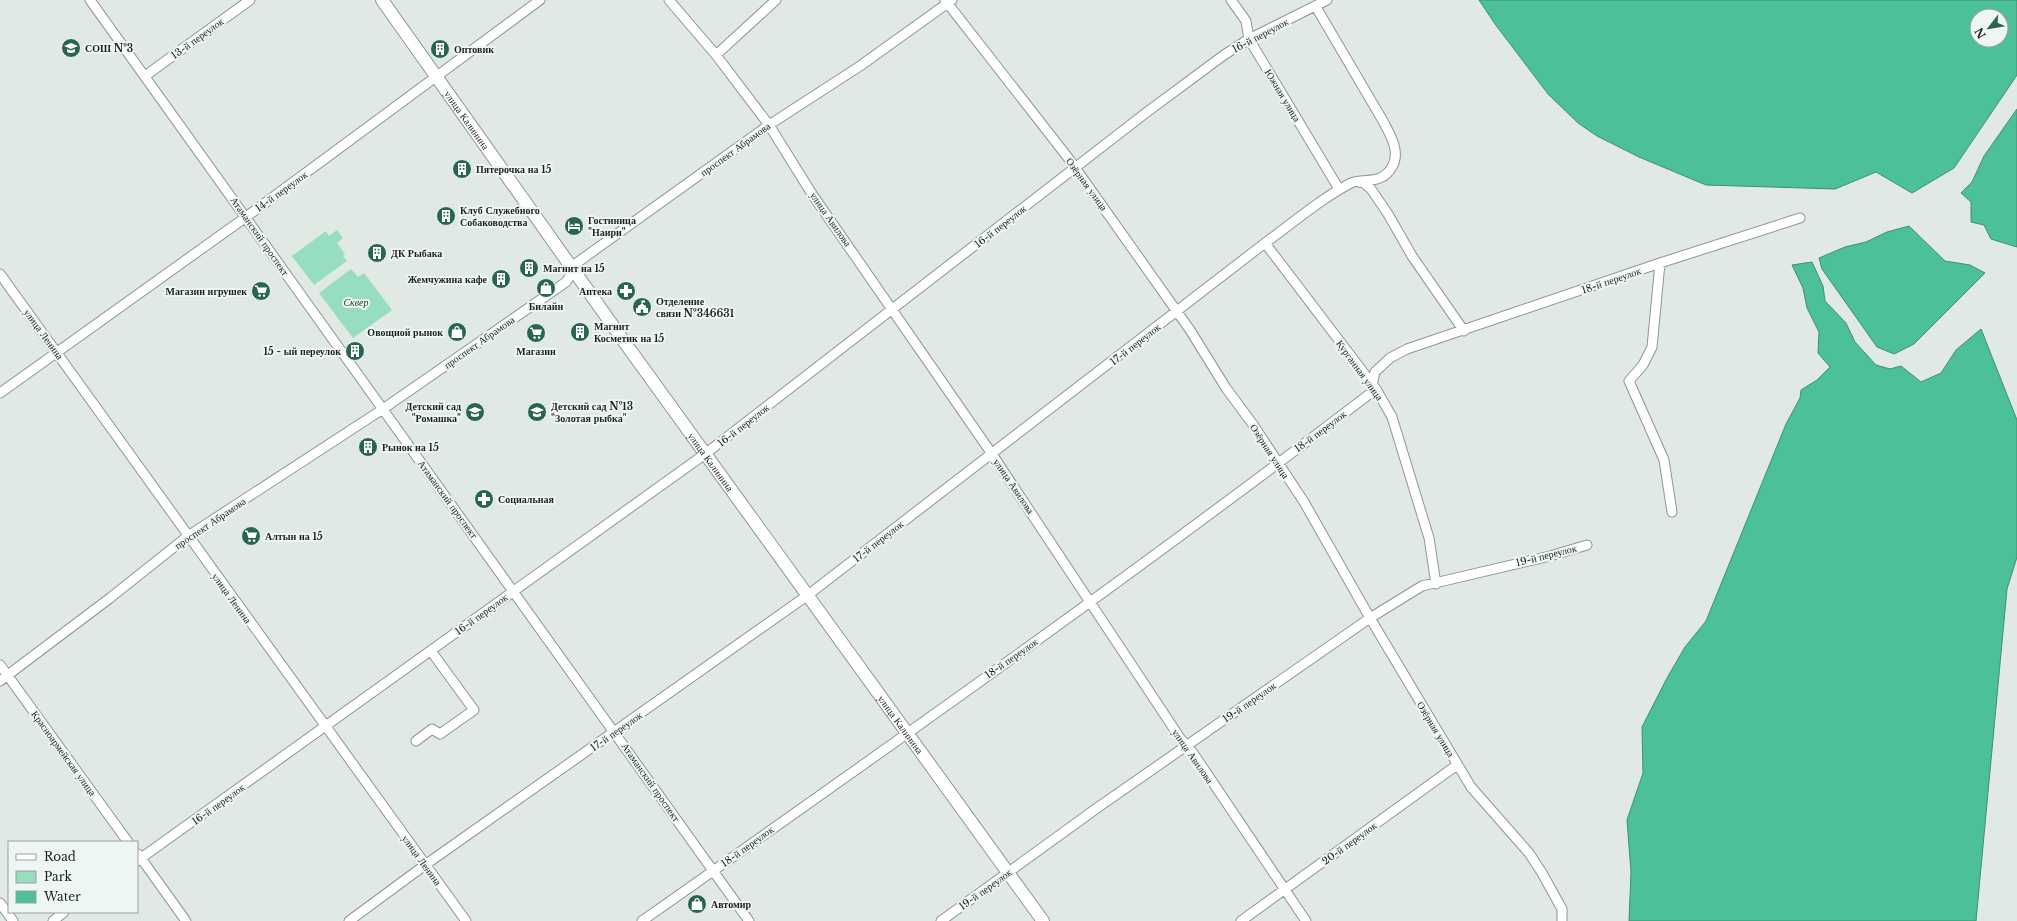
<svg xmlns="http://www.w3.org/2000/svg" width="2017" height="921" viewBox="0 0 2017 921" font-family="'Libre Baskerville',serif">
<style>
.green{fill:#97ddbf}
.water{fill:#4cc096;stroke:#3e9073;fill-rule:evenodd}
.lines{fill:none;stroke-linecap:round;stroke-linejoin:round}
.street-casing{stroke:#8e9692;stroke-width:11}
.secondary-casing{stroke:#8e9692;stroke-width:14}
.street{stroke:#fff;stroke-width:9}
.secondary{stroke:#fff;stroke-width:12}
.labels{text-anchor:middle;stroke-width:4;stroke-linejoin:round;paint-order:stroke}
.street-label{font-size:10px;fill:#1e2120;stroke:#edf6f2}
.poi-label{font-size:10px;font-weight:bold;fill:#1e2120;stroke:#edf6f2;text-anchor:start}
.park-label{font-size:10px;font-style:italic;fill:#0f4130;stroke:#edf6f2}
</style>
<rect width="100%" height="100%" fill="#e0e9e4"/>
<path class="green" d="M 337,230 L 343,238 L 337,243 L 345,254 L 343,256 L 347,261 L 314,285 L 292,256 L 326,231 L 329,236 Z
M 351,269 L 358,277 L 364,273 L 392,310 L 353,338 L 319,293 Z"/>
<path class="water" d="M 1479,0 L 2017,0 L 2017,75 L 1954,168 L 1912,193 L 1876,172 L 1835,189 L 1706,185 L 1639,157 L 1597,136 L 1578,123 L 1548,94 L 1495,24 ZM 1977,16 L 2001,16 L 2001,40 L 1977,40 Z
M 2017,109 L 2017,247 L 1991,239 L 1984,225 L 1971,222 L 1971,202 L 1961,193 L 1972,182 L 1984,156 Z
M 1909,226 L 1945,261 L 1970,265 L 1985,273 L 1914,344 L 1894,354 L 1877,347 L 1822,269 L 1819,258 L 1845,247 L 1866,242 L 1887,232 Z
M 1812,262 L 1823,286 L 1825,301 L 1846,323 L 1855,342 L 1876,365 L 1890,369 L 1901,366 L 1921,382 L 1941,373 L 1956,350 L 1981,329 L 2017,420 L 2017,557 L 2007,589 L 1976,921 L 1629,921 L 1631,872 L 1627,820 L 1643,773 L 1642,727 L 1667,678 L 1685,647 L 1706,621 L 1786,424 L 1800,398 L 1801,390 L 1817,380 L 1830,367 L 1818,353 L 1819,332 L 1807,308 L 1803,288 L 1792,265 Z"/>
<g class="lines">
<defs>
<path id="street" d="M 90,0 L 749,921
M 669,0 L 716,55 L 769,125 L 812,194 L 992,454 L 1180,738 L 1193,753 L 1306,921
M 945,0 L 1069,159 L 1190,330 L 1226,388 L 1254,426 L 1304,502 L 1370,618 L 1471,787 L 1529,853 L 1542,873 L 1562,909 L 1562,921
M 1231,0 L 1246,21 L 1249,39 L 1339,189
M 716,55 L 776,0
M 145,76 L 250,0
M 1359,182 L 1364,183 L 1371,189 L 1388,214 L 1412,256 L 1464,331
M 1265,243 L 1376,389 L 1392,417 L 1429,538 L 1436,584
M 1660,263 L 1652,347 L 1643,365 L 1629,381 L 1664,460 L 1672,512
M 0,274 L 466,921
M 1372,385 L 1375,372 L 1390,358 L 1407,349 L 1660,263 L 1800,218
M 0,393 L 246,217 L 540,0
M 0,665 L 128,842
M 0,681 L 110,598 L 188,536 L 383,409 L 566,282 L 570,276 L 571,267 L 769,125 L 860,66 L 952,0
M 416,741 L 432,729 L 440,734 L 474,710 L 431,651
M 138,854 L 186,921
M 137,861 L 705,454 L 1147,112 L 1224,55 L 1249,39 L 1327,0
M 0,903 L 13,921
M 53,921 L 64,912
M 349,921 L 425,865 L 808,595 L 1265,243 C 1293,223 1320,199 1351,183 C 1364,177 1381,186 1392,167 C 1401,152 1390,134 1383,121 L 1316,7
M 642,921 C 889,747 1136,573 1376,389
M 941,921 L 1097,808 L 1370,618 L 1422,586 L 1550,556 L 1587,545
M 1241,921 L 1457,765"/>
<g id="secondary">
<path id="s1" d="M 382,0 L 628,347 L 1043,921"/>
</g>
</defs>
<use href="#street" class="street-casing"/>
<use href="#secondary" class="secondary-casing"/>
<use href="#street" class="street"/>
<use href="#secondary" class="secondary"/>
</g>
<defs>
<symbol id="school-disc" viewBox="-11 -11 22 22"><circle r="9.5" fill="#29644e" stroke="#edf6f2"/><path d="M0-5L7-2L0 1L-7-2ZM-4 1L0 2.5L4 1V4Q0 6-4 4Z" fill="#fff"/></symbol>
<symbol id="building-disc" viewBox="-11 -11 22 22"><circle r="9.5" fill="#29644e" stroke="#edf6f2"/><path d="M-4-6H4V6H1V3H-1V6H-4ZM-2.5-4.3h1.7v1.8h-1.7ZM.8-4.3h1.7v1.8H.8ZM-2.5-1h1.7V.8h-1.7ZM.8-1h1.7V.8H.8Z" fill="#fff"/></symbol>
<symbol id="hotel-disc" viewBox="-11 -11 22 22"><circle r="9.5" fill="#29644e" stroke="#edf6f2"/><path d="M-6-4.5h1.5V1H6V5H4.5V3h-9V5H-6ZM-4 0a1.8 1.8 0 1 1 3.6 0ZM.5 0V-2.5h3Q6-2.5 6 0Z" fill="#fff"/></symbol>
<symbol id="shop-disc" viewBox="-11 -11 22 22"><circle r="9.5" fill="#29644e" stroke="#edf6f2"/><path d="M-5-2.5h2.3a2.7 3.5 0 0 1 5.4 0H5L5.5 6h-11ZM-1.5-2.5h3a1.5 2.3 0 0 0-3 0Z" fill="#fff"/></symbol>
<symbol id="supermarket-disc" viewBox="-11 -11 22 22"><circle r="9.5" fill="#29644e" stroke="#edf6f2"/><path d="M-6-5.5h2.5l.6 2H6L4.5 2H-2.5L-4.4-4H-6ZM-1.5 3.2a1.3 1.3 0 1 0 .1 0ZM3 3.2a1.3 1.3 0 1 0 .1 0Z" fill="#fff"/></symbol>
<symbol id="pharmacy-disc" viewBox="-11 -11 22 22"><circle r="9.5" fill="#29644e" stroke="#edf6f2"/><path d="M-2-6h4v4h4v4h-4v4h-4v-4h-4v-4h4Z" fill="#fff"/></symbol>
<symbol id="civic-disc" viewBox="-11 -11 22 22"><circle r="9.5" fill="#29644e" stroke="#edf6f2"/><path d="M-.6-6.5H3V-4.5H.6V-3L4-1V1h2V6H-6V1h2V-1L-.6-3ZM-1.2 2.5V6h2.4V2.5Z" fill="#fff"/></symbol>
</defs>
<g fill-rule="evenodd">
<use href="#school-disc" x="60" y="37" width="22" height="22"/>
<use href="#building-disc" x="429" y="38" width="22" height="22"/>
<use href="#building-disc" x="451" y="158" width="22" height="22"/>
<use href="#building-disc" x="435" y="205" width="22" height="22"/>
<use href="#hotel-disc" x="563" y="215" width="22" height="22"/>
<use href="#building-disc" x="366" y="242" width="22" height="22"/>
<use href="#building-disc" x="518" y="257" width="22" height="22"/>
<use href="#building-disc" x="490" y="268" width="22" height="22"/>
<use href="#shop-disc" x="535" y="277" width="22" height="22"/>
<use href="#supermarket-disc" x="250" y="280" width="22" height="22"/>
<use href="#pharmacy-disc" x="615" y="280" width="22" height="22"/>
<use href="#civic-disc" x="631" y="296" width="22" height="22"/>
<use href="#shop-disc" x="446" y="321" width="22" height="22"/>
<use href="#building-disc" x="569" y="321" width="22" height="22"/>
<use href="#supermarket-disc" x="525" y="322" width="22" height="22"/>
<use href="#building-disc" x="344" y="340" width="22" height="22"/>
<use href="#school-disc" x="464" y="401" width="22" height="22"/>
<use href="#school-disc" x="526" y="401" width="22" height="22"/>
<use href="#building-disc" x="357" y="436" width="22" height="22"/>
<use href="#pharmacy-disc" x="473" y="488" width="22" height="22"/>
<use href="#supermarket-disc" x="240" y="525" width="22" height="22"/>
<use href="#shop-disc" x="686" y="893" width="22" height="22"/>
</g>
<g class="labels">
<g class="street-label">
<text transform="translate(1260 35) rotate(-28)" y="4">16-й переулок</text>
<text transform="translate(197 38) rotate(-36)" y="4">13-й переулок</text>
<text transform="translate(1283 95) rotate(59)" y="4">Южная улица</text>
<text dy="4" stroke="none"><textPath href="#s1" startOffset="147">улица Калинина</textPath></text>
<text transform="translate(735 149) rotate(-36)" y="4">проспект Абрамова</text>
<text transform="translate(1087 184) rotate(54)" y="4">Озёрная улица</text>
<text transform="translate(281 191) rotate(-36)" y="4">14-й переулок</text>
<text transform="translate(831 219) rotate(55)" y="4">улица Авилова</text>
<text transform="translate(1000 226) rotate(-38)" y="4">16-й переулок</text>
<text transform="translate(260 236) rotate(55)" y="4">Атаманский проспект</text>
<text transform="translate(1611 280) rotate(-19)" y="4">18-й переулок</text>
<text transform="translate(44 334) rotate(54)" y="4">улица Ленина</text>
<text transform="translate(479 342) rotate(-35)" y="4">проспект Абрамова</text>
<text transform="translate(1135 344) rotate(-38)" y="4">17-й переулок</text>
<text transform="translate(1360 370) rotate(54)" y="4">Курганная улица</text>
<text transform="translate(743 425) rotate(-38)" y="4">16-й переулок</text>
<text transform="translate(1320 431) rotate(-37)" y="4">18-й переулок</text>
<text transform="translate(1270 451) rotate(57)" y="4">Озёрная улица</text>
<text dy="4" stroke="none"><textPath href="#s1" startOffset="567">улица Калинина</textPath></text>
<text transform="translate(1014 486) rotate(56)" y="4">улица Авилова</text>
<text transform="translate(448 499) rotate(54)" y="4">Атаманский проспект</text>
<text transform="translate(210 523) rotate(-34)" y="4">проспект Абрамова</text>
<text transform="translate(878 541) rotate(-38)" y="4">17-й переулок</text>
<text transform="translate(1546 555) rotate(-14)" y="4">19-й переулок</text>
<text transform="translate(232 598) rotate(54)" y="4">улица Ленина</text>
<text transform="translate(481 614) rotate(-36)" y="4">16-й переулок</text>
<text transform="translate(1011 658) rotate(-35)" y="4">18-й переулок</text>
<text transform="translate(1249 702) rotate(-35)" y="4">19-й переулок</text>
<text dy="4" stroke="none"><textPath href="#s1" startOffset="891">улица Калинина</textPath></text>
<text transform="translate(1436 729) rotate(59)" y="4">Озёрная улица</text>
<text transform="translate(616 731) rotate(-35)" y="4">17-й переулок</text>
<text transform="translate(64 753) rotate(54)" y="4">Красноармейская улица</text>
<text transform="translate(1193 756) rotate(55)" y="4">улица Авилова</text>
<text transform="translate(651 782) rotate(55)" y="4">Атаманский проспект</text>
<text transform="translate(218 804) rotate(-36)" y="4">16-й переулок</text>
<text transform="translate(1349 843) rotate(-36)" y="4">20-й переулок</text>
<text transform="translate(747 846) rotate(-36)" y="4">18-й переулок</text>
<text transform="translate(422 860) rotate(54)" y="4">улица Ленина</text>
<text transform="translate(985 889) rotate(-36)" y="4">19-й переулок</text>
</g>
<g class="poi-label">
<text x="85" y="52">СОШ №3</text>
<text x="454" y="53">Оптовик</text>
<text x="476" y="173">Пятерочка на 15</text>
<text x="460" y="214">Клуб Служебного<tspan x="460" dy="12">Собаководства</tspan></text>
<text x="588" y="224">Гостиница<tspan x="588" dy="12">"Наири"</tspan></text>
<text x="391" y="257">ДК Рыбака</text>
<text x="543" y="272">Магнит на 15</text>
<text x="487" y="283" text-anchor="end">Жемчужина кафе</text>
<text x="247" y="295" text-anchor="end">Магазин игрушек</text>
<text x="612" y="295" text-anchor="end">Аптека</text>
<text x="656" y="305">Отделение<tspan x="656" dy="12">связи №346631</tspan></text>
<text x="546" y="310" text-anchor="middle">Билайн</text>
<text x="594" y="330">Магнит<tspan x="594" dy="12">Косметик на 15</tspan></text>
<text x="443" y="336" text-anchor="end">Овощной рынок</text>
<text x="341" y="355" text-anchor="end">15 - ый переулок</text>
<text x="536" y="355" text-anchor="middle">Магазин</text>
<text x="461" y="410" text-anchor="end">Детский сад<tspan x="461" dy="12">"Ромашка"</tspan></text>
<text x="551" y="410">Детский сад №13<tspan x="551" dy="12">"Золотая рыбка"</tspan></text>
<text x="382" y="451">Рынок на 15</text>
<text x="498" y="503">Социальная</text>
<text x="265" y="540">Алтын на 15</text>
<text x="711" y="908">Автомир</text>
</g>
<g class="park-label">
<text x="356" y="306">Сквер</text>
</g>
</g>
<rect x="8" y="841" width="130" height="72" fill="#edf6f2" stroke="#9aa19e"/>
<rect x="16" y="854" width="20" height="6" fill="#ffffff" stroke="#9aa19e"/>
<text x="44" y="861" font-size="12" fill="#1e2120">Road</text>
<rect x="16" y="871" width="20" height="12" fill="#97ddbf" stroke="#9aa19e"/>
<text x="44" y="881" font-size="12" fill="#1e2120">Park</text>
<rect x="16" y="891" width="20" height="12" fill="#4cc096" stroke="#9aa19e"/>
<text x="44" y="901" font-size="12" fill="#1e2120">Water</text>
<g transform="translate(1989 28) rotate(239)"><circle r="19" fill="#edf6f2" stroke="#9aa19e"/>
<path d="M0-3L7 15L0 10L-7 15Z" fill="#29644e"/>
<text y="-6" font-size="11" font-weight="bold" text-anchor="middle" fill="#1e2120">N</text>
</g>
</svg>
